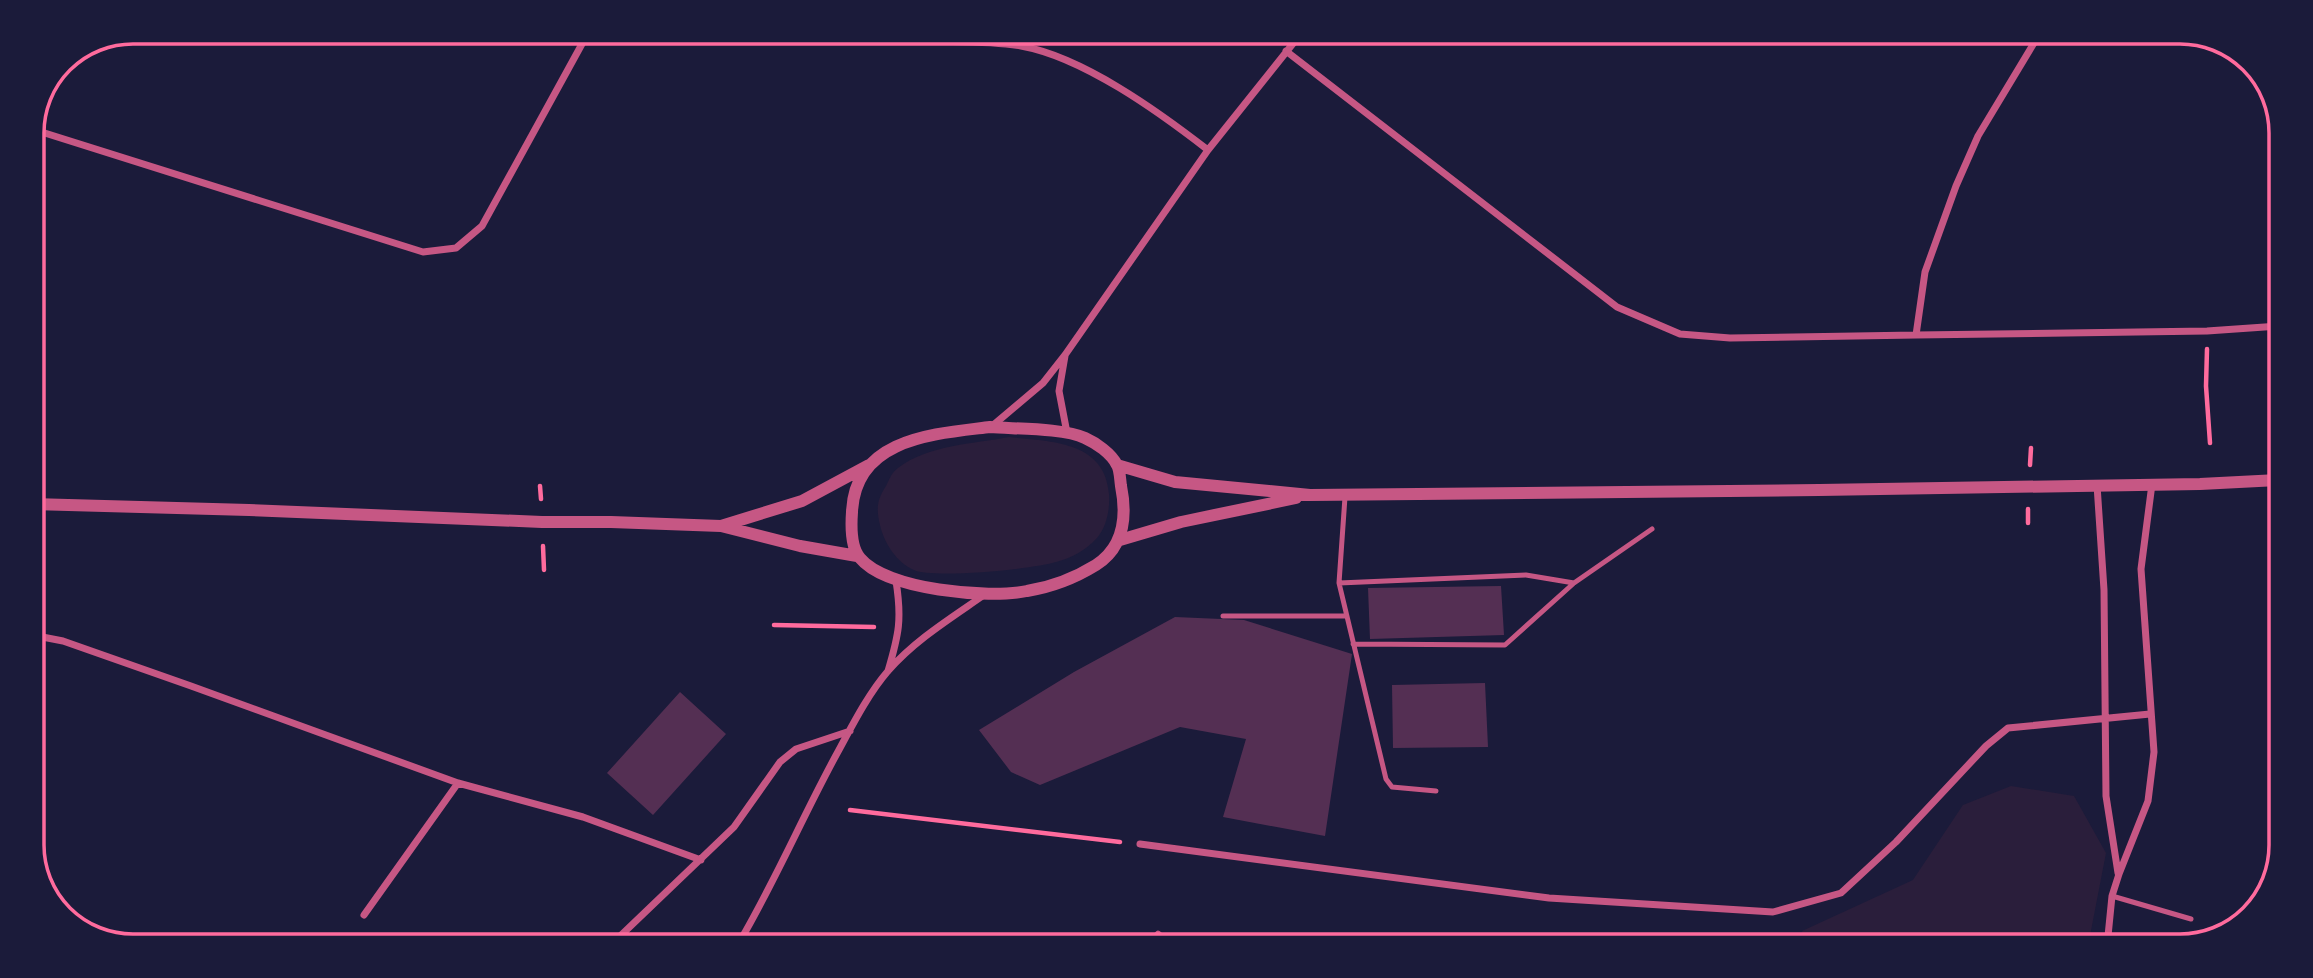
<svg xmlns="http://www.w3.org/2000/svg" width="2313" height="978" viewBox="0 0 2313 978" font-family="Figtree,sans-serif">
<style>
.green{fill:#2a1e3b}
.building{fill:#542f53}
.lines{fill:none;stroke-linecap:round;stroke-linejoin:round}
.path{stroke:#ff6b9d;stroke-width:4.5}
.service{stroke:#c65784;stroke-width:5}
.minor{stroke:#c65784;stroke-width:7}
.tertiary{stroke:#c65784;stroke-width:12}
.rim{fill:none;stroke:#ff6b9d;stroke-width:3.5}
</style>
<rect width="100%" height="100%" fill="#1b1b3a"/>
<path class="green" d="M 1009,437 C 1049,442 1105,440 1109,494 C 1110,509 1107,526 1097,538 C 1086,550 1072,558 1056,562 C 1034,569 933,579 914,570 C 897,563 884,543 880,525 C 876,508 877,500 886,486 C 889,480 892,472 898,468 C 928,445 973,444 1009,437 Z
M 2011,786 L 2074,796 L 2106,853 L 2088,946 L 1806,945 L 1802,931 L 1913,880 L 1963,805 Z"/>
<path class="building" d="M 1501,586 L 1504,635 L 1370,639 L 1368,588 Z
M 1175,617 L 1244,620 L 1352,654 L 1325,836 L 1223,817 L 1246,739 L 1180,727 L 1040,785 L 1011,772 L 979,730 L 1074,672 Z
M 1485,683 L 1488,747 L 1393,748 L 1392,685 Z
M 680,692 L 726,734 L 653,815 L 607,773 Z"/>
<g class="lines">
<path class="path" d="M 2207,349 L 2206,386 L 2210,443
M 2030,465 L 2031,448
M 540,486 L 541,499
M 2028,523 L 2028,509
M 543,546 L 544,570
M 774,625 L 874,627
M 850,810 L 1120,842"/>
<path class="service" d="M 1345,497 L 1339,583 L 1386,779 L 1392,787 L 1436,791
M 1339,583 L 1526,575 L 1574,583 L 1652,529
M 1223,616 L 1346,616
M 1353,644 L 1505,645 L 1574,583
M 2112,896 L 2191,919
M 1148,943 L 1158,933 L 1170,943"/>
<path class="minor" d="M 871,34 C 890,36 910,40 930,41 C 960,42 991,41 1021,46 C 1083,57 1159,112 1208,150
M 1286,51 L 1617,307 L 1680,334 L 1730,338 L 1916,335 L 1925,272 L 1956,186 L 1978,136 L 2037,38
M 32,129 L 423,252 L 456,248 L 482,226 L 588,33
M 1916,335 L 2207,331 L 2279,326
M 1065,356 L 1059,391 L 1067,433
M 991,427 L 1043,383 L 1065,355 L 1208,150 L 1299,36
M 2097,485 L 2104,590 L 2106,796 L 2118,873
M 32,635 L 63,641 L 191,686 L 458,783 L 583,817 L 701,860
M 888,671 C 899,634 902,619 896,581
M 1140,844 L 1549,898 L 1773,912 L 1841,893 L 1896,842 L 1986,746 L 2008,728 L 2150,714
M 364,915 L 458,783
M 615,941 L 734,827 L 780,762 L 796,749 L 850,731
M 740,941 C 777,878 805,811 840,748 C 854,722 869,693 888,671 C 915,640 951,618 984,595
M 2107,946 L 2112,896 L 2119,874 L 2148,801 L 2154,752 L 2141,569 L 2152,484"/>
<path class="tertiary" d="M 990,427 C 1015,429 1064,428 1085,438 C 1096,443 1111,453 1117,465 C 1120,470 1120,479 1121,486 C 1127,516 1124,547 1096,565 C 1075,578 1052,587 1027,591 C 989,599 886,590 860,558 C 851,548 851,526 852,512 C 855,438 934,434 990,427 Z
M 1117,465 L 1175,482 L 1310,495 L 1819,490 L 2200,484 L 2278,480
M 32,504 L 249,510 L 542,522 L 611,522 L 721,526 L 800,546 L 857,556
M 721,526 L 802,501 L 869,465
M 1120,540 L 1181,522 L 1296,498"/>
</g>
<path d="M0 0H2313V978H0ZM133 44H2180A89 89 0 0 1 2269 133V845A89 89 0 0 1 2180 934H133A89 89 0 0 1 44 845V133A89 89 0 0 1 133 44Z" fill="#1b1b3a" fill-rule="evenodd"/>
<path class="rim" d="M133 44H2180A89 89 0 0 1 2269 133V845A89 89 0 0 1 2180 934H133A89 89 0 0 1 44 845V133A89 89 0 0 1 133 44Z"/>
</svg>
